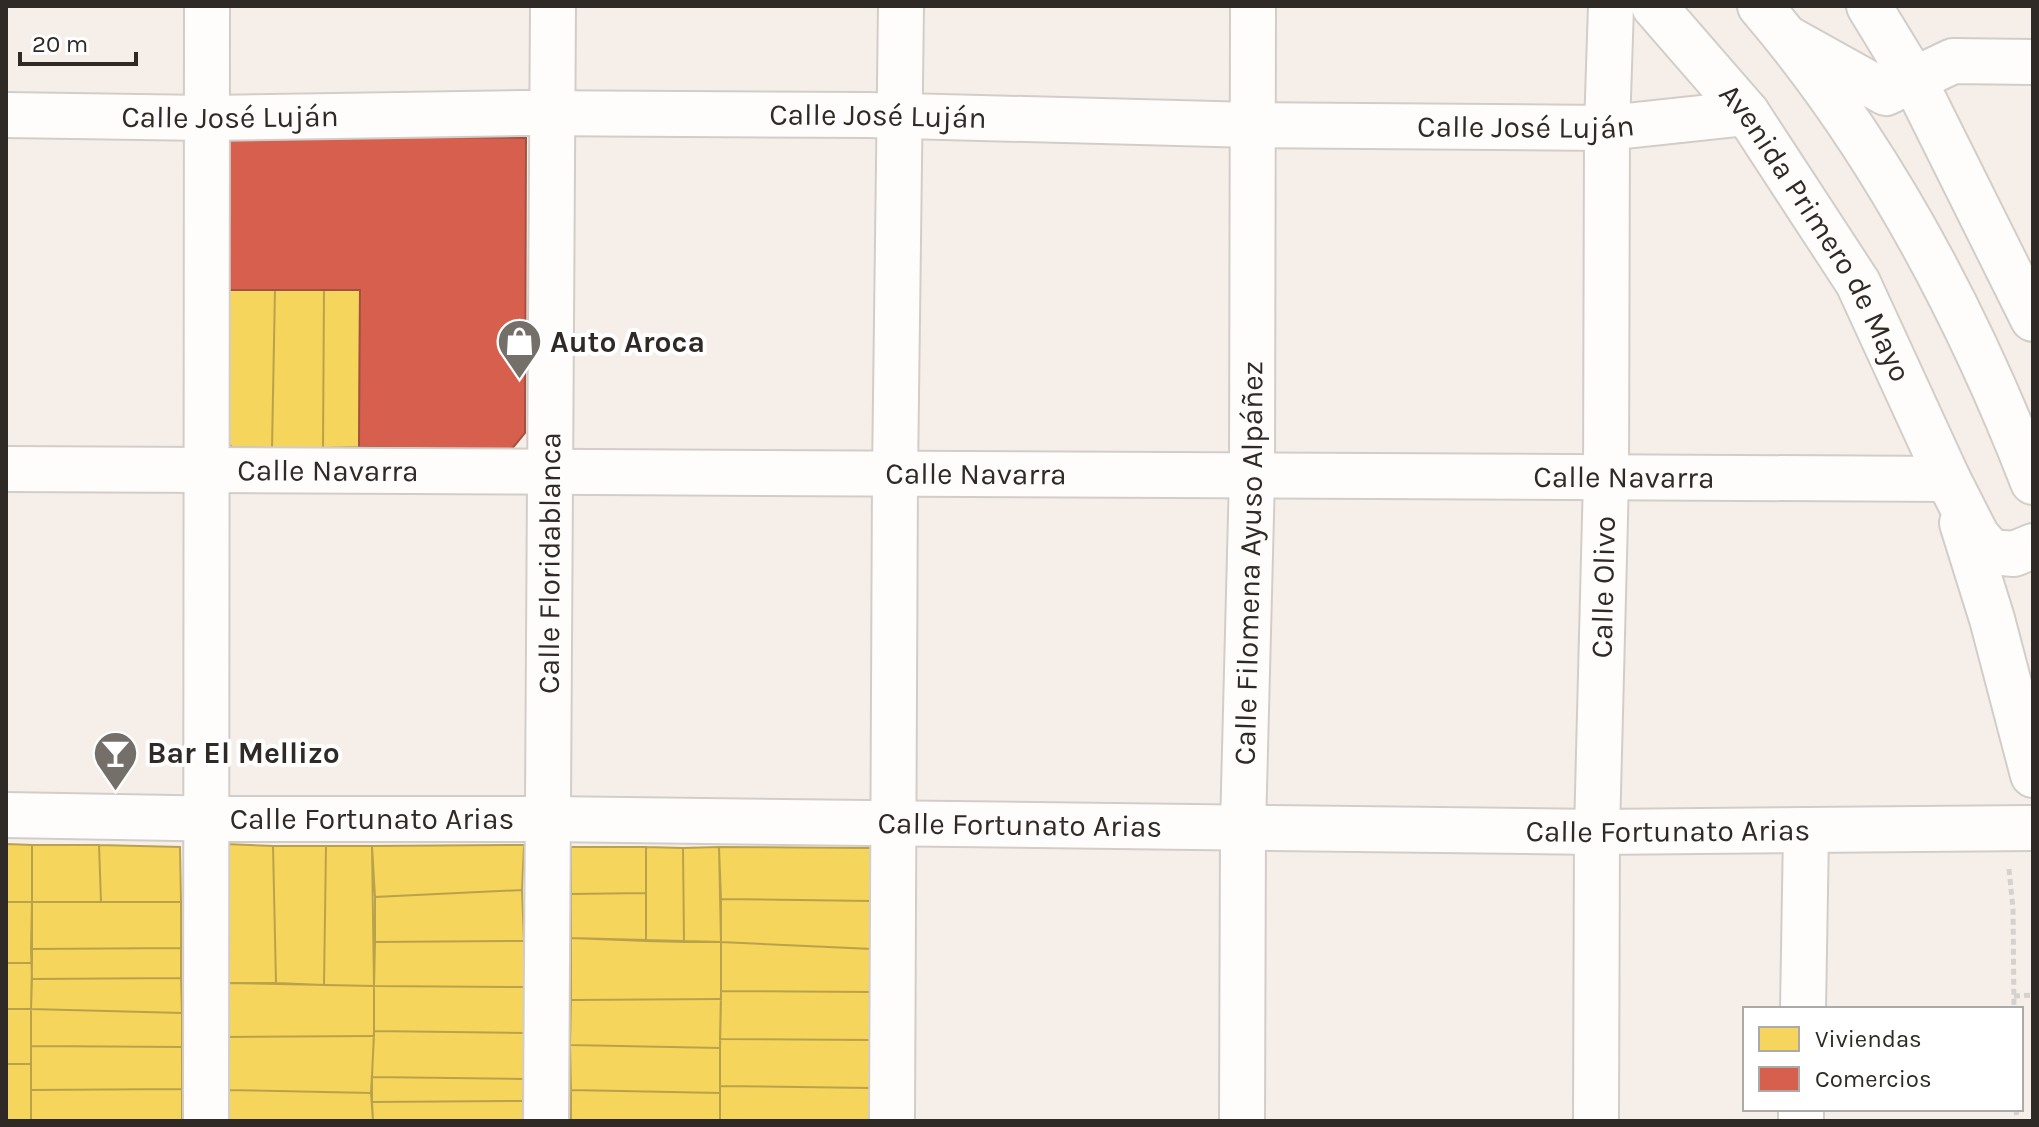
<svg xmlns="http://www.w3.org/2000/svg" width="2039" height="1127" viewBox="0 0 2039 1127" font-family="Karla,sans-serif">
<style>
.homes{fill:#f6d55c;stroke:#baa24c;stroke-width:2}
.shops{fill:#d6604d;stroke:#a45041;stroke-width:2}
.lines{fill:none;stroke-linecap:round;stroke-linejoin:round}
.minor-casing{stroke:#d3cdc9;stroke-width:48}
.major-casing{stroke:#d3cdc9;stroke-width:48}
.path{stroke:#d4d1cf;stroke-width:5;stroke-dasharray:6 4;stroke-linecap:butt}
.minor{stroke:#fefdfc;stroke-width:44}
.major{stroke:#fefdfc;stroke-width:44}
.labels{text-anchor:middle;stroke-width:8;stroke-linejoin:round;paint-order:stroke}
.street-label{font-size:30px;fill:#2f2a26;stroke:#fff}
.poi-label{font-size:30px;font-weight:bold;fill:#2f2a26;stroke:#fff;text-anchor:start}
</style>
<rect width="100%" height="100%" fill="#f6efe9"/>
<path class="homes" d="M 275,289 L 272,448 L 232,447 L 225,441 L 226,290 Z
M 275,289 L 324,290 L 323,448 L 272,448 Z
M 324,290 L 360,290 L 359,447 L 323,448 Z
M 6,844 L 32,845 L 32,902 L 6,902 Z
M 225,844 L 273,846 L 276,983 L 227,983 Z
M 32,845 L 99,845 L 101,902 L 32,902 Z
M 99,845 L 180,847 L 181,902 L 101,902 Z
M 524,845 L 522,890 L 375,897 L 372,846 Z
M 273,846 L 326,846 L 324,985 L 276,983 Z
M 326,846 L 372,846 L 374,986 L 324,985 Z
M 571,847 L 646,847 L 646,893 L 571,894 Z
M 646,847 L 683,848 L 684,942 L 646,941 Z
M 719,847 L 721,942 L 684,942 L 683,848 Z
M 719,847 L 872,848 L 871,901 L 721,899 Z
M 522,890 L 524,941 L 375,942 L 375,897 Z
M 646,893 L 646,941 L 571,938 L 571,894 Z
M 721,899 L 871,901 L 872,949 L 721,942 Z
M 6,902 L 32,902 L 32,963 L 6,963 Z
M 32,902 L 181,902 L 181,948 L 31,949 Z
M 571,938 L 721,942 L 721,999 L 571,1000 Z
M 524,941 L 524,987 L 374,986 L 375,942 Z
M 721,942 L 872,949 L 871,992 L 721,991 Z
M 181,948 L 181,978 L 32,979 L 31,949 Z
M 6,963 L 32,963 L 31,1009 L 6,1009 Z
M 181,978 L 182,1013 L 31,1009 L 32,979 Z
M 227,983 L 374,986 L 374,1036 L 226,1037 Z
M 374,986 L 524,987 L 525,1033 L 374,1031 Z
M 721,991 L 871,992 L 870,1040 L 720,1039 Z
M 721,999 L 720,1048 L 570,1045 L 571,1000 Z
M 6,1009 L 31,1009 L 31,1064 L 6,1064 Z
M 31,1009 L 182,1013 L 182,1047 L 31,1046 Z
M 374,1031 L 525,1033 L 524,1079 L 372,1077 Z
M 374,1036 L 371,1093 L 226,1090 L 226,1037 Z
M 720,1039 L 870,1040 L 870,1088 L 720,1086 Z
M 570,1045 L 720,1048 L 720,1093 L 571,1090 Z
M 31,1046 L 182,1047 L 182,1089 L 31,1090 Z
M 6,1064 L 31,1064 L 31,1121 L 6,1121 Z
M 372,1077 L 524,1079 L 523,1101 L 372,1102 Z
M 720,1086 L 870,1088 L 870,1121 L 720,1121 Z
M 182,1089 L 182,1121 L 31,1121 L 31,1090 Z
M 226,1090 L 371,1093 L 373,1121 L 226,1121 Z
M 571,1090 L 720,1093 L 720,1121 L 571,1121 Z
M 523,1101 L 524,1121 L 373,1121 L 372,1102 Z"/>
<path class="shops" d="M 227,135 L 526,138 L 525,433 L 511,450 L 359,447 L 360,290 L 226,290 Z"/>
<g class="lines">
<defs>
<g id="minor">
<path id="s1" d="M 1654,6 L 1747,113 L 1858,283 L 1948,479 L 1977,536 L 1991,552 L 2014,554 L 2033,546"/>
<path d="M 1869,6 L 1914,80 L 2033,319"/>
<path d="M 1789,39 L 1886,93 L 1953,61 L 2033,62"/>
<path id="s2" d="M 6,115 L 207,118 L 520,113 L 867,115 L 1253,125 L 1607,128 L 1747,113"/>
<path id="s3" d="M 6,469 L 1948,479"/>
<path d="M 1962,523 L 1992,619 L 2033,775"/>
<path id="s4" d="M 6,815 L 231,819 L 547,819 L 1597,832 L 2033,828"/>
<path d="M 1803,1009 L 1806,832"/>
<path d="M 206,1121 L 207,6"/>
<path id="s5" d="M 546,1121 L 553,6"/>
<path d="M 892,1121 L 895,475 L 901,6"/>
<path id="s6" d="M 1242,1121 L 1243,828 L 1252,476 L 1253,6"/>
<path id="s7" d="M 1596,1121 L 1597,832 L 1606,478 L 1607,128 L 1611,6"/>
<path d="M 1801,1121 L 1801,1109"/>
</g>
<path id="major" d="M 1760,6 C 1879,145 1967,312 2033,482"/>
</defs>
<use href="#minor" class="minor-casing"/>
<use href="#major" class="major-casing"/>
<path class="path" d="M 2009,869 L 2013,909 L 2014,1009
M 2014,996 L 2033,995
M 2016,1109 L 2017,1121"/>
<use href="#minor" class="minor"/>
<use href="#major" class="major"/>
</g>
<defs>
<symbol id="shop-pin" viewBox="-11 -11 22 30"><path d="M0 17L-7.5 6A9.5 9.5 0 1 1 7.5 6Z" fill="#756f6a" stroke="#fff"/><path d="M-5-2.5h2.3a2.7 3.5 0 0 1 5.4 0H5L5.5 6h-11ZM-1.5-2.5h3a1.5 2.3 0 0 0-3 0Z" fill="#fff"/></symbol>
<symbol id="bar-pin" viewBox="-11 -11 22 30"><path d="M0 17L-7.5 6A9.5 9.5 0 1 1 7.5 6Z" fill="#756f6a" stroke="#fff"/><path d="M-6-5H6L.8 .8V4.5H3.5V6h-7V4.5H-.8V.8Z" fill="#fff"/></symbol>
</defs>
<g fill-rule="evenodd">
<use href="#shop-pin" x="494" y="316" width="51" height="69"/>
<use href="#bar-pin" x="90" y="728" width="51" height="69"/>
</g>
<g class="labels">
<g class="street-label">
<text dy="10" stroke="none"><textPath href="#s2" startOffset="224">Calle José Luján</textPath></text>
<text dy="10" stroke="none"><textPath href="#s2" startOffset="872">Calle José Luján</textPath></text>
<text dy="10" stroke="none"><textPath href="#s2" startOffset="1520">Calle José Luján</textPath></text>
<text dy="10" stroke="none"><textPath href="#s1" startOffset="280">Avenida Primero de Mayo</textPath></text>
<text dy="10" stroke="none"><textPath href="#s3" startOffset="322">Calle Navarra</textPath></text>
<text dy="10" stroke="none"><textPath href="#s3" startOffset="970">Calle Navarra</textPath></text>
<text dy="10" stroke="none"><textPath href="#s3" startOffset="1618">Calle Navarra</textPath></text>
<text dy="10" stroke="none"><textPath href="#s5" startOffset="558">Calle Floridablanca</textPath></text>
<text dy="10" stroke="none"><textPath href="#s6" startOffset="558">Calle Filomena Ayuso Alpáñez</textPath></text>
<text dy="10" stroke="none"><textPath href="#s7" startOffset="534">Calle Olivo</textPath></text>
<text dy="10" stroke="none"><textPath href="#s4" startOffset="366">Calle Fortunato Arias</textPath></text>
<text dy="10" stroke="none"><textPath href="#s4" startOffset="1014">Calle Fortunato Arias</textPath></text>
<text dy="10" stroke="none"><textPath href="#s4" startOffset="1662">Calle Fortunato Arias</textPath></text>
</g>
<g class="poi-label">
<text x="550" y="352">Auto Aroca</text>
<text x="147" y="763">Bar El Mellizo</text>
</g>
</g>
<rect width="2039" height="1127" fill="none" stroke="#2f2a26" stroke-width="16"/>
<rect x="1743" y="1007" width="280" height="104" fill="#ffffff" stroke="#acaaa8" stroke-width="2"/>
<rect x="1759" y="1027" width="40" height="24" fill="#f6d55c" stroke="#acaaa8" stroke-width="2"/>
<text x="1815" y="1047" font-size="24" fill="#2f2a26">Viviendas</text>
<rect x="1759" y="1067" width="40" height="24" fill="#d6604d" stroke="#acaaa8" stroke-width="2"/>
<text x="1815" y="1087" font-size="24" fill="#2f2a26">Comercios</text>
<path d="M20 52v12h116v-12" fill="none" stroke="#2f2a26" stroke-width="4"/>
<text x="32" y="52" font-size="24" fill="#2f2a26" stroke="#ffffff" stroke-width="6" paint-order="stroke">20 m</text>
</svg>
